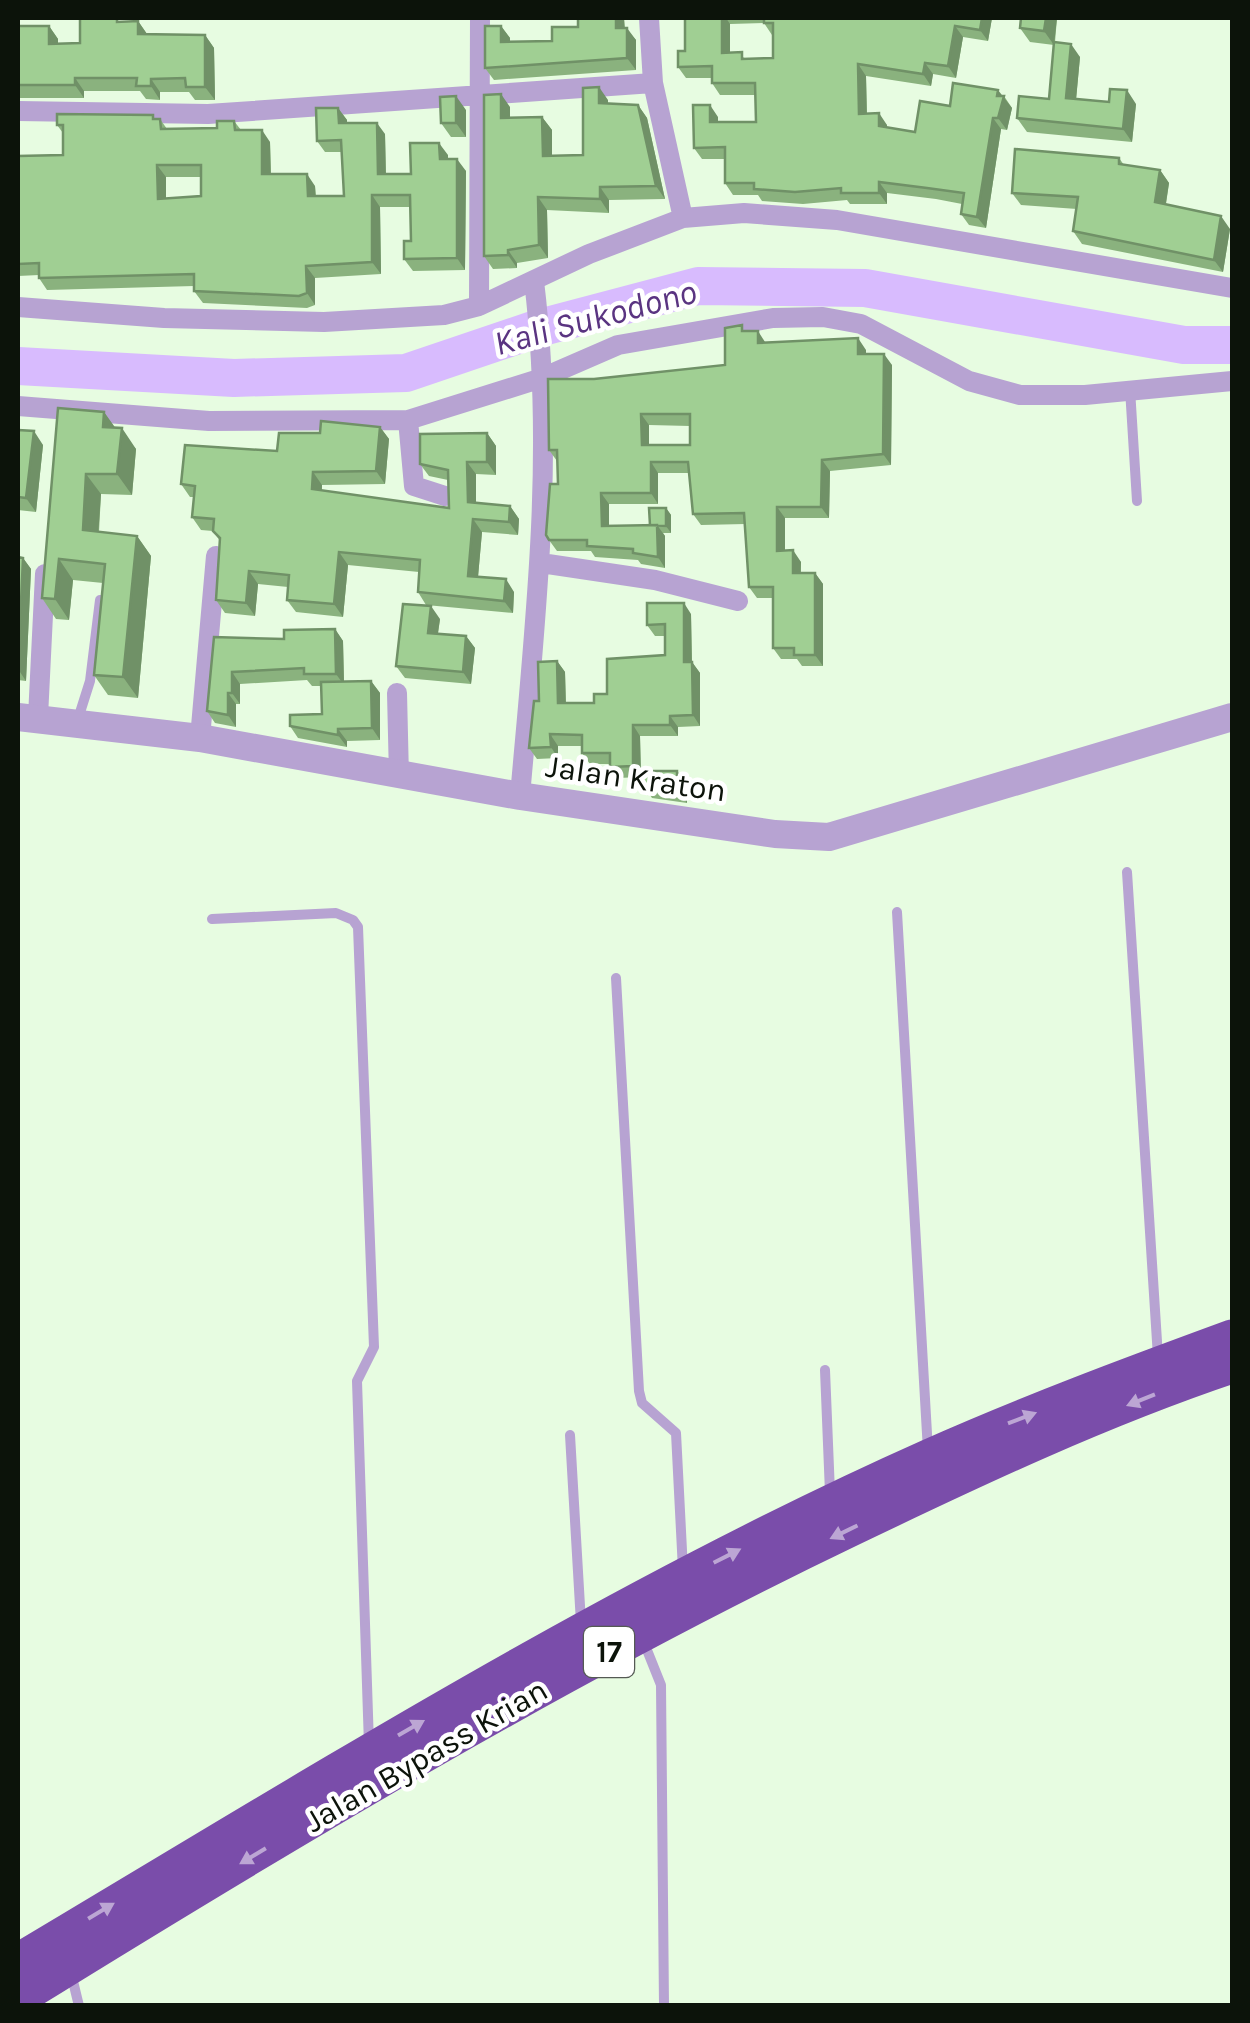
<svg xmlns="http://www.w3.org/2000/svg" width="1250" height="2023" viewBox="0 0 1250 2023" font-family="Karla,sans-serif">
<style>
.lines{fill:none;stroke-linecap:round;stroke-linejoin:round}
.river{stroke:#d8bbfe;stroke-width:38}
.service{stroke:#b7a3d2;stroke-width:10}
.minor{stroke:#b7a3d2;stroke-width:20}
.tertiary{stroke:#b7a3d2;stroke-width:28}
.trunk{stroke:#7a4daa;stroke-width:35}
.wall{fill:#8ab27e;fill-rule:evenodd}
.shaded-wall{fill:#709167}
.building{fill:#a0cf93;stroke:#709167;stroke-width:2.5;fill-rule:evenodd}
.oneway{fill:#bca6d4}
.labels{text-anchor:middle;stroke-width:9;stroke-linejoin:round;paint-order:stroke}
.shield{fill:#fff;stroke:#555a54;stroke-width:2.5}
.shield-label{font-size:30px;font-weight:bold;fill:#0c130a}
.street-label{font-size:32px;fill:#0c130a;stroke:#fff}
.water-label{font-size:35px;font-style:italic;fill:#5a3481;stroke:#fff}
</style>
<rect width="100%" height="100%" fill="#e7fce1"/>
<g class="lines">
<path class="river" d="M 18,366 L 234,378 L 406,373 L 539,328 L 698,286 L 865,288 L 1184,345 L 1232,345"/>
<path class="service" d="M 1130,389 L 1137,501
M 77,722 L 90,681 L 100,600
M 1127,872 L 1158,1357
M 897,912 L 928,1451
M 212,919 L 336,913 L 353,920 L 358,927 L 374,1347 L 357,1381 L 369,1745
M 616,978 L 639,1391 L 642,1403 L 676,1433 L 683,1570
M 825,1370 L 830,1493
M 570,1435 L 581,1623
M 643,1640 L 661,1685 L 664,2006
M 71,1973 L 79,2006"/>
<path class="minor" d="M 649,18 L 653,83 L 683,218
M 18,111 L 208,114 L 653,83
M 479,306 L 480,18
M 18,307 L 164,318 L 324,322 L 444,315 L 479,306 L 589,254 L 683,218 L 744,213 L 837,220 L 1232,288
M 18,406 L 209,421 L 408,420 L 542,378 L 618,345 L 773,318 L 823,317 L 861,324 L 969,381 L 1020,395 L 1085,395 L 1232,381
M 408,420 L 414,486 L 445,496
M 541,563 L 655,580 L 738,601
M 397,693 L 399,777
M 38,717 L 45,574
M 200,738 L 216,556
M 520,796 C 535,625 555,452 534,281"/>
<path class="tertiary" d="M 18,717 L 200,738 L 520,796 L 775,834 L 829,837 L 1232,717"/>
<path class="trunk" d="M 18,1961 C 315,1784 613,1597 930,1456 C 1029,1412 1131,1374 1232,1337
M 18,1999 C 289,1831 563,1667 851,1529 C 976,1469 1101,1410 1232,1366"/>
</g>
<path class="wall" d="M 578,18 L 624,18 L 625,28 L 636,40 L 636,70 L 494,80 L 485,68 L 501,26 L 510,38 L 510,42 L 552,41 L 578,27 Z
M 685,18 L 992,18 L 988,41 L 963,37 L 956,78 L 933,74 L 931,86 L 866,76 L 867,114 L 887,125 L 887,127 L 915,132 L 950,106 L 1004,96 L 1012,108 L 1007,130 L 1001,129 L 986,228 L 969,225 L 961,214 L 962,204 L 936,199 L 887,193 L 887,204 L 850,204 L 847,200 L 803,204 L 762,201 L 758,195 L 733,195 L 725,183 L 725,159 L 702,159 L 694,148 L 718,117 L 718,122 L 756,122 L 755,95 L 720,95 L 712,83 L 712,78 L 686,78 L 678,67 L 685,51 ZM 764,23 L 772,35 L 773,58 L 747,59 L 730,52 L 730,24 Z
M 1057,18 L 1055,42 L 1080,57 L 1076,99 L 1136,104 L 1132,142 L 1027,132 L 1017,118 L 1049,99 L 1054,45 L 1030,42 L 1020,28 Z
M 126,21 L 138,21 L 147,34 L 205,35 L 214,48 L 215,100 L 195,100 L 189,92 L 160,92 L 160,100 L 146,99 L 140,91 L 84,91 L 84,98 L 18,98 L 18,26 L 49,26 L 58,39 L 58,44 L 80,43 Z
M 608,100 L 608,103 L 638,105 L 647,118 L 665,199 L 609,200 L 609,213 L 547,210 L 548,258 L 517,263 L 517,268 L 493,269 L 484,256 L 510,107 L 510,118 L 542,117 L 552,130 L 552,156 L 583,155 Z
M 338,108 L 347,120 L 347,123 L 385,134 L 386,174 L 411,174 L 448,155 L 448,159 L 466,171 L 465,270 L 413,271 L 404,259 L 411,241 L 410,207 L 380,207 L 381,274 L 315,278 L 315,305 L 307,308 L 203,303 L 194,291 L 194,286 L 47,290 L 39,278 L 39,275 L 18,276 L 18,156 L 63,155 L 63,133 L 57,125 L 160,119 L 167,129 L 217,128 L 234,121 L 241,130 L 270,142 L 271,174 L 315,186 L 316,196 L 344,196 L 342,152 L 325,152 L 317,141 ZM 166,177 L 201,177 L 201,196 L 166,199 Z
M 466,110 L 466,137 L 451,137 L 441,123 Z
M 1119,158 L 1124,165 L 1160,170 L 1169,183 L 1166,204 L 1230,229 L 1223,272 L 1082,244 L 1073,231 L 1077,209 L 1021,205 L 1012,193 Z
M 746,331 L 765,343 L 866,350 L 866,354 L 892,365 L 891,465 L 830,471 L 829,518 L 785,518 L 785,551 L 801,562 L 801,573 L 815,573 L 823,584 L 823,666 L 802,666 L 797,659 L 781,659 L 773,648 L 773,598 L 757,598 L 749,587 L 745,524 L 701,525 L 693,514 L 689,473 L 658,473 L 658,504 L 609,504 L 609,526 L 650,525 L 666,508 L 671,515 L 671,533 L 663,533 L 665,536 L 665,568 L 641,564 L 638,560 L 595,557 L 591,551 L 557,551 L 549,540 L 558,484 L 557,461 L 549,450 L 594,379 L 725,365 ZM 649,425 L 690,426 L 690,445 L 649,445 Z
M 104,412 L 115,428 L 136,449 L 132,495 L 101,494 L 99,532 L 137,536 L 151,556 L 138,698 L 108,695 L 94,675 L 103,583 L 73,580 L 69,620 L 56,619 L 42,598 Z
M 380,427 L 389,439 L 385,484 L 322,485 L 322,491 L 449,508 L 448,480 L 429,476 L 420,464 L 487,433 L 496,446 L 496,475 L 476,474 L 476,503 L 510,506 L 519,519 L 518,535 L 482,532 L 478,577 L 514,592 L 513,613 L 426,605 L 418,592 L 419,572 L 348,565 L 343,617 L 296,612 L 287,600 L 288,587 L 258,584 L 255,616 L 225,613 L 216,600 L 220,541 L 213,531 L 201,530 L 192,517 L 194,497 L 190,497 L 181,484 L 277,451 L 320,433 Z
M 18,430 L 43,445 L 36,512 L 18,510 Z
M 18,557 L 23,558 L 31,569 L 26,681 L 18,680 Z
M 691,614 L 692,662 L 700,673 L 700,726 L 678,727 L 678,736 L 640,736 L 641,777 L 618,778 L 610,764 L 590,764 L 582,753 L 582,746 L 558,746 L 558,758 L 537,759 L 529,748 L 539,701 L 557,661 L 565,672 L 566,703 L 594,703 L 665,655 L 665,636 L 655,636 L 647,625 Z
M 440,619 L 438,634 L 466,636 L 475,648 L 471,684 L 405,678 L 396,666 Z
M 335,629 L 343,641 L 344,682 L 371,681 L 380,693 L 380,740 L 347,741 L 347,747 L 298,738 L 290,726 L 322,714 L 321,686 L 312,686 L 307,680 L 240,684 L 240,704 L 236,704 L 236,727 L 215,723 L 207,711 L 214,637 L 284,639 Z
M 677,771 L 687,785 L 687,803 L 652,798 L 643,784 Z"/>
<path class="shaded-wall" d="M 616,18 L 624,18 L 625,41 L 616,28 Z
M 722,18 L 726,18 L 730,24 L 730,64 L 722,53 Z
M 982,18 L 992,18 L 988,41 L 980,30 Z
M 1046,18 L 1057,18 L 1054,45 L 1044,31 Z
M 138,21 L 147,34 L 138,34 Z
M 49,26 L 58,39 L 58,57 L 49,44 Z
M 501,26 L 510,38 L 510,55 L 501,42 Z
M 955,26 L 963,37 L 956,78 L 948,66 Z
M 627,28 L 636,40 L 636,70 L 627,58 Z
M 205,35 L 214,48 L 215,100 L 205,87 Z
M 1071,44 L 1080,57 L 1075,111 L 1066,98 Z
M 925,63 L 933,74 L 931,86 L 923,74 Z
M 858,64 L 866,76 L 867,125 L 859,114 Z
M 75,78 L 84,91 L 84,98 L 75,85 Z
M 151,79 L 160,92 L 160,100 L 151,86 Z
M 599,87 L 608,100 L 608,116 L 599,103 Z
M 998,90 L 1012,108 L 1007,130 L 998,118 Z
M 1127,90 L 1136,104 L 1132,142 L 1123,129 Z
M 501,94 L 510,107 L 510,131 L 501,118 Z
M 456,96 L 466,110 L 466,137 L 456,123 Z
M 638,105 L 647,118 L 665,199 L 656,186 Z
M 710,105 L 718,117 L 718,134 L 710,122 Z
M 338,108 L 347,120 L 347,135 L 339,123 Z
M 879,113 L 887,125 L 887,138 L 879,126 Z
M 542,117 L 552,130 L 552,169 L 543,156 Z
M 993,118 L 1001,129 L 986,228 L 977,217 Z
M 377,123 L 385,134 L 386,185 L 378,174 Z
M 262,130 L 270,142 L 271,186 L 262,174 Z
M 439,143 L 448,155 L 448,171 L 440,159 Z
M 457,159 L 466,171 L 465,270 L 457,258 Z
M 157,165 L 166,177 L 166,211 L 158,199 Z
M 1160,170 L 1169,183 L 1164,215 L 1155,202 Z
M 307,174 L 315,186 L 316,208 L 308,196 Z
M 879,182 L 887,193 L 887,204 L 879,193 Z
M 600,187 L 609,200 L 609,213 L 600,199 Z
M 372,195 L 380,207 L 381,274 L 372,262 Z
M 538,197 L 547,210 L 548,258 L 539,245 Z
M 1221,216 L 1230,229 L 1223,272 L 1214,260 Z
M 508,250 L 517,263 L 517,268 L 508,255 Z
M 306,266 L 315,278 L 315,305 L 307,293 Z
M 758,331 L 765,342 L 766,354 L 758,343 Z
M 858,338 L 866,350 L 866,365 L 858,354 Z
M 884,354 L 892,365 L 891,465 L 883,454 Z
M 104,412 L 119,433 L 103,427 Z
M 641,414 L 649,425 L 649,457 L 642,445 Z
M 380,427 L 389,439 L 385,484 L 376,471 Z
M 122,428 L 136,449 L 132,495 L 117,474 Z
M 34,431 L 43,445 L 36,512 L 26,498 Z
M 487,433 L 496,446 L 496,475 L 487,462 Z
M 822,460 L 830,471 L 829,518 L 821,507 Z
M 467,462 L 476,474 L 476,515 L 468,502 Z
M 651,462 L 658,473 L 658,504 L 651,493 Z
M 313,472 L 322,485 L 321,502 L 312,489 Z
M 86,474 L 101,494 L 97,551 L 83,530 Z
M 601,493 L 609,504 L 609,537 L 602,526 Z
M 510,506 L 519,519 L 518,535 L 509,522 Z
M 777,507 L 785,518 L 785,562 L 777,551 Z
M 666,508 L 671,515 L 671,533 L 666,526 Z
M 473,519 L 482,532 L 477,588 L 468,576 Z
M 657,525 L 665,536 L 665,568 L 658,557 Z
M 137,536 L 151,556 L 138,698 L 123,677 Z
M 793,550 L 801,562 L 800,585 L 793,573 Z
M 339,552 L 348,565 L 343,617 L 334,604 Z
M 23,558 L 31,569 L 26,681 L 18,669 Z
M 59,559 L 73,580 L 69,620 L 55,599 Z
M 249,571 L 258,584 L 255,616 L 246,603 Z
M 815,573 L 823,584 L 823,666 L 815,655 Z
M 506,579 L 514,592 L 513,613 L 504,601 Z
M 684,603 L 691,614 L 692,674 L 684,662 Z
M 431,606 L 440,619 L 436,645 L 428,633 Z
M 335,629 L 343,641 L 344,685 L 336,674 Z
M 466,636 L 475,648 L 471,684 L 463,672 Z
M 557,661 L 565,672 L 566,714 L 558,703 Z
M 692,662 L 700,673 L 700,726 L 693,715 Z
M 232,672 L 240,684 L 240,704 L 232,693 Z
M 371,681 L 380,693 L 380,740 L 372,728 Z
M 228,693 L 236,704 L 236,727 L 228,715 Z
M 670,716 L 678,727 L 678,736 L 670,725 Z
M 633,725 L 640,736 L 641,777 L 633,766 Z
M 338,729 L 347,741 L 347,747 L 338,735 Z
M 550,734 L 558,746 L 558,758 L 551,747 Z
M 677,771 L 687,785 L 687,803 L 677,789 Z"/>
<path class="building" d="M 80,18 L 117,18 L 117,22 L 138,21 L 138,34 L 205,35 L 205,87 L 186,87 L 185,78 L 151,79 L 151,86 L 136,86 L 137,78 L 75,78 L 75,85 L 18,85 L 18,26 L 49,26 L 49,44 L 80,43 Z
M 578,18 L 616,18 L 616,28 L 627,28 L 627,58 L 485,68 L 485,26 L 501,26 L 501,42 L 552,41 L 552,27 L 578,27 Z
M 685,18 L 722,18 L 722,53 L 742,52 L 742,59 L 773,58 L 773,23 L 764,23 L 764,18 L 982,18 L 980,30 L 955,26 L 948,66 L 925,63 L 923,74 L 858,64 L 859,114 L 879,113 L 879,126 L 915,132 L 920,101 L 950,106 L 953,83 L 998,90 L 997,96 L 1004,96 L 998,118 L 993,118 L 977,217 L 961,214 L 964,193 L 927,188 L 879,182 L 879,193 L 841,193 L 841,188 L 795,192 L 754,189 L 754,183 L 725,183 L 725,147 L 694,148 L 693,105 L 710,105 L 710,122 L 756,122 L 755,83 L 712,83 L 712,66 L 678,67 L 678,51 L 685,51 Z
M 1021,18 L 1046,18 L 1044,31 L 1020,28 Z
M 1054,42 L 1071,44 L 1066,98 L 1109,102 L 1110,89 L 1127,90 L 1123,129 L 1017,118 L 1019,96 L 1049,99 Z
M 599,87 L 599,103 L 638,105 L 656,186 L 600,187 L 600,199 L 538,197 L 539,245 L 508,250 L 508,255 L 484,256 L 484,95 L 501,94 L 501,118 L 542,117 L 543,156 L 583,155 L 583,88 Z
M 456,96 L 456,123 L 441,123 L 440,97 Z
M 316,108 L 338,108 L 339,123 L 377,123 L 378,174 L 411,174 L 410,143 L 439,143 L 440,159 L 457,159 L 457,258 L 404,259 L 404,241 L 411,241 L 410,195 L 372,195 L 372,262 L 306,266 L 307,293 L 299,296 L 194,291 L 194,274 L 39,278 L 39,263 L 18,264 L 18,156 L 63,155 L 63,125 L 57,125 L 57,114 L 153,115 L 153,119 L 160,119 L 161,129 L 217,128 L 217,121 L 234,121 L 235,130 L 262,130 L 262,174 L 307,174 L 308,196 L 344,196 L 341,140 L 317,141 ZM 157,165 L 201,165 L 201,196 L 158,199 Z
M 1015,149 L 1119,158 L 1119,164 L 1160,170 L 1155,202 L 1221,216 L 1214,260 L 1073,231 L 1078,197 L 1012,193 Z
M 742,325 L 742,331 L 758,331 L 758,343 L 858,338 L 858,354 L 884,354 L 883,454 L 822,460 L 821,507 L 777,507 L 777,551 L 793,550 L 793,573 L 815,573 L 815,655 L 794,655 L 794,648 L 773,648 L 773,587 L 749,587 L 744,513 L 693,514 L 688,462 L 651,462 L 651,493 L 601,493 L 602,526 L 657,525 L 658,557 L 633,553 L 633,549 L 587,546 L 587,540 L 549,540 L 546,535 L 550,484 L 558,484 L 557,450 L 549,450 L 548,379 L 594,379 L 725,365 L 725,328 ZM 641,414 L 690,414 L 690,445 L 642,445 Z
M 58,408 L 104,412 L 103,427 L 122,428 L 117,474 L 86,474 L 83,530 L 137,536 L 123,677 L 94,675 L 105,564 L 59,559 L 55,599 L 42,598 Z
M 321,421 L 380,427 L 376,471 L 313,472 L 312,489 L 449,508 L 448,470 L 420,464 L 420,434 L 487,433 L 487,462 L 467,462 L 468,502 L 510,506 L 509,522 L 473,519 L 468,576 L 506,579 L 504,601 L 418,592 L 420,560 L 339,552 L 334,604 L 287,600 L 289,575 L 249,571 L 246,603 L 216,600 L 220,538 L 213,531 L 214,519 L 192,517 L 195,486 L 181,484 L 185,445 L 277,451 L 279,433 L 320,433 Z
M 18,430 L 34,431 L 26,498 L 18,497 Z
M 649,508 L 666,508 L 666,526 L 650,525 Z
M 18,557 L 23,558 L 18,669 Z
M 647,603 L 684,603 L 684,662 L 692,662 L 693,715 L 670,716 L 670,725 L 633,725 L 633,766 L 610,767 L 610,753 L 582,753 L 582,735 L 550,734 L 551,747 L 529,748 L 534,701 L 539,701 L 538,662 L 557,661 L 558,703 L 594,703 L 594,694 L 607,694 L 607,659 L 665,655 L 665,624 L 647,625 Z
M 403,604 L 431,606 L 428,633 L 466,636 L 463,672 L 396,666 Z
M 335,629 L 336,674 L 304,674 L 304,668 L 232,672 L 232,693 L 228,693 L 228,715 L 207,711 L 214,637 L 284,639 L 284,630 Z
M 371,681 L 372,728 L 338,729 L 338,735 L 290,726 L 290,715 L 322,714 L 321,682 Z
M 642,771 L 677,771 L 677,789 L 643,784 Z"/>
<defs><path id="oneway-solid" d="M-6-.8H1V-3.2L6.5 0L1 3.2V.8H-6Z" transform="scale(2.5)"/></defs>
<g class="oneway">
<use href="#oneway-solid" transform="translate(1141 1400) rotate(158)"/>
<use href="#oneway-solid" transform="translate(1022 1418) rotate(-21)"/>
<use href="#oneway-solid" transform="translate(844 1532) rotate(154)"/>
<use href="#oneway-solid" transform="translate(727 1556) rotate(-27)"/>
<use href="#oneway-solid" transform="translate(411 1728) rotate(-30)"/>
<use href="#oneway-solid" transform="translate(253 1856) rotate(149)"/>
<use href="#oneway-solid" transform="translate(101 1911) rotate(-31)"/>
</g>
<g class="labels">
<rect class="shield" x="584" y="1627" width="50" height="50" rx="8"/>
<g class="shield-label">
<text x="609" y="1662">17</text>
</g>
<g class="street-label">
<text transform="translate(636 778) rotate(8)" y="11">Jalan Kraton</text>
<text transform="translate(426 1755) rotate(-30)" y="11">Jalan Bypass Krian</text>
</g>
<g class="water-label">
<text transform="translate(595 317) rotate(-15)" y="12">Kali Sukodono</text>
</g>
</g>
<rect width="1250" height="2023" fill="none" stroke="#0c130a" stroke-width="40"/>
</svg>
